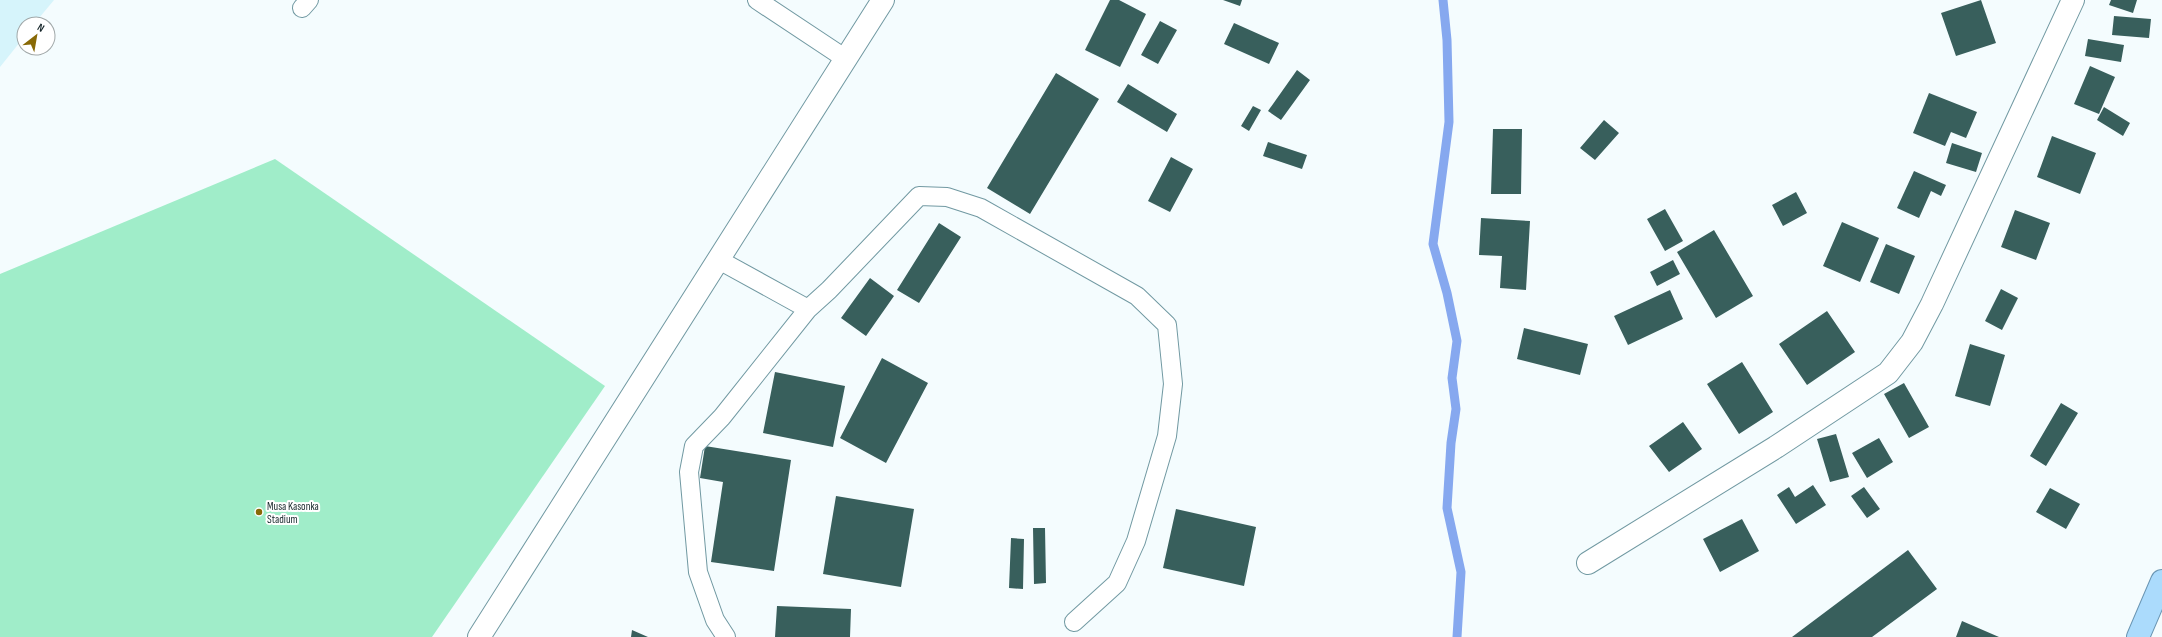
<svg xmlns="http://www.w3.org/2000/svg" width="2162" height="637" viewBox="0 0 2162 637" font-family="'Sofia Sans Condensed',sans-serif">
<style>
.built{fill:#d6f4fb}
.green{fill:#a0edc9}
.lines{fill:none;stroke-linecap:round;stroke-linejoin:round}
.stream{stroke:#86a8ef;stroke-width:9}
.building{fill:#385f5c}
.service-casing{stroke:#7199a2;stroke-width:20}
.minor-casing{stroke:#7199a2;stroke-width:24}
.tertiary-casing{stroke:#7199a2;stroke-width:24}
.trunk-casing{stroke:#6995b2;stroke-width:24}
.service{stroke:#fff;stroke-width:18}
.minor{stroke:#fff;stroke-width:22}
.tertiary{stroke:#fff;stroke-width:22}
.trunk{stroke:#abdbfc;stroke-width:22}
.poi-dot{fill:#886906;stroke:#fff;stroke-width:1.5}
.labels{text-anchor:middle;stroke-width:4;stroke-linejoin:round;paint-order:stroke}
.poi-label{font-size:11px;fill:#152529;stroke:#fff;text-anchor:start}
</style>
<rect width="100%" height="100%" fill="#f4fcfe"/>
<path class="built" d="M 0,0 L 54,0 L 34,24 L 24,24 L 24,37 L 0,67 Z"/>
<path class="green" d="M 275,159 L 605,386 L 432,637 L 0,637 L 0,274 Z"/>
<g class="lines">
<path class="stream" d="M 1443,0 L 1447,40 L 1449,122 L 1433,244 L 1447,293 L 1457,341 L 1452,378 L 1456,409 L 1451,443 L 1447,508 L 1461,572 L 1457,637"/>
</g>
<path class="building" d="M 1110,0 L 1119,0 L 1146,14 L 1120,67 L 1085,50 Z
M 1223,0 L 1242,0 L 1240,6 Z
M 1981,0 L 1996,43 L 1956,56 L 1941,13 Z
M 2111,0 L 2137,0 L 2133,13 L 2109,5 Z
M 2114,16 L 2151,19 L 2149,38 L 2112,35 Z
M 1160,21 L 1177,30 L 1158,64 L 1141,55 Z
M 1234,23 L 1279,43 L 1269,64 L 1224,44 Z
M 2088,39 L 2124,45 L 2121,62 L 2085,56 Z
M 2090,66 L 2115,77 L 2099,114 L 2074,104 Z
M 1297,70 L 1310,80 L 1281,120 L 1268,111 Z
M 1056,73 L 1099,99 L 1030,214 L 987,188 Z
M 1128,84 L 1177,114 L 1167,132 L 1117,102 Z
M 1929,93 L 1977,112 L 1966,138 L 1951,132 L 1945,146 L 1913,133 Z
M 1253,106 L 1261,110 L 1249,131 L 1241,126 Z
M 2104,107 L 2130,123 L 2123,136 L 2097,120 Z
M 1604,120 L 1619,133 L 1595,160 L 1580,148 Z
M 1493,129 L 1522,129 L 1521,194 L 1491,194 Z
M 2052,136 L 2096,153 L 2080,194 L 2037,177 Z
M 1268,142 L 1307,155 L 1302,169 L 1263,156 Z
M 1952,143 L 1982,153 L 1976,172 L 1946,163 Z
M 1171,157 L 1193,169 L 1170,212 L 1148,201 Z
M 1914,171 L 1946,185 L 1941,196 L 1931,191 L 1919,218 L 1897,208 Z
M 1796,192 L 1807,213 L 1783,226 L 1772,205 Z
M 1665,209 L 1683,241 L 1665,251 L 1647,219 Z
M 2015,210 L 2050,223 L 2036,260 L 2001,247 Z
M 1481,218 L 1530,221 L 1526,290 L 1500,288 L 1502,256 L 1479,255 Z
M 1842,222 L 1879,238 L 1860,282 L 1823,266 Z
M 939,223 L 961,237 L 919,303 L 897,290 Z
M 1714,230 L 1753,296 L 1716,318 L 1677,252 Z
M 1886,244 L 1915,256 L 1899,294 L 1870,282 Z
M 1673,260 L 1680,274 L 1657,286 L 1650,272 Z
M 870,278 L 894,296 L 866,336 L 841,318 Z
M 2001,289 L 2018,298 L 2002,330 L 1985,321 Z
M 1670,290 L 1683,319 L 1628,345 L 1614,316 Z
M 1827,311 L 1855,352 L 1807,385 L 1779,344 Z
M 1524,328 L 1588,344 L 1580,375 L 1517,359 Z
M 1970,344 L 2005,355 L 1990,406 L 1955,396 Z
M 882,358 L 928,383 L 886,463 L 840,438 Z
M 1742,362 L 1773,412 L 1739,434 L 1707,384 Z
M 775,372 L 845,386 L 833,447 L 763,433 Z
M 1904,383 L 1929,427 L 1909,438 L 1884,394 Z
M 2061,403 L 2078,413 L 2046,466 L 2030,456 Z
M 1683,422 L 1702,449 L 1669,472 L 1649,446 Z
M 1836,434 L 1849,477 L 1830,482 L 1817,439 Z
M 1879,438 L 1893,462 L 1867,478 L 1852,453 Z
M 705,446 L 791,460 L 774,571 L 711,562 L 723,482 L 700,478 Z
M 1813,485 L 1826,505 L 1796,524 L 1777,495 L 1789,487 L 1795,497 Z
M 1864,487 L 1880,509 L 1867,518 L 1851,496 Z
M 2050,488 L 2080,504 L 2066,529 L 2036,512 Z
M 836,496 L 914,509 L 901,587 L 823,574 Z
M 1176,509 L 1256,527 L 1244,586 L 1163,568 Z
M 1742,519 L 1759,551 L 1720,572 L 1703,539 Z
M 1033,528 L 1045,528 L 1046,583 L 1034,584 Z
M 1011,538 L 1024,539 L 1023,589 L 1009,588 Z
M 1908,550 L 1937,589 L 1872,637 L 1792,637 Z
M 777,606 L 851,609 L 850,637 L 775,637 Z
M 1962,621 L 1999,637 L 1956,637 Z
M 632,630 L 648,637 L 631,637 Z"/>
<g class="lines">
<defs>
<path id="service" d="M 757,0 L 846,59
M 302,8 L 309,0
M 719,260 L 808,309 L 829,290 L 919,196 L 947,197 L 981,208 L 1137,296 L 1167,325 L 1173,384 L 1167,436 L 1136,541 L 1117,583 L 1074,622
M 726,637 L 715,620 L 698,572 L 689,472 L 694,446 L 722,417 L 808,309"/>
<path id="minor" d="M 1588,563 L 1776,447 L 1888,373 L 1912,342 L 1932,304 L 2073,0"/>
<path id="tertiary" d="M 479,637 L 883,0"/>
<path id="trunk" d="M 2138,637 L 2162,581"/>
</defs>
<use href="#service" class="service-casing"/>
<use href="#minor" class="minor-casing"/>
<use href="#tertiary" class="tertiary-casing"/>
<use href="#trunk" class="trunk-casing"/>
<use href="#service" class="service"/>
<use href="#minor" class="minor"/>
<use href="#tertiary" class="tertiary"/>
<use href="#trunk" class="trunk"/>
</g>
<circle class="poi-dot" cx="259" cy="512" r="4"/>
<g class="labels">
<g class="poi-label">
<text x="267" y="510">Musa Kasonka<tspan x="267" dy="13">Stadium</tspan></text>
</g>
</g>
<g transform="translate(36 36) rotate(31)"><circle r="19" fill="#ffffff" stroke="#a1a8a9"/>
<path d="M0-3L7 15L0 10L-7 15Z" fill="#886906"/>
<text y="-6" font-size="11" font-weight="bold" text-anchor="middle" fill="#152529">N</text>
</g>
</svg>
